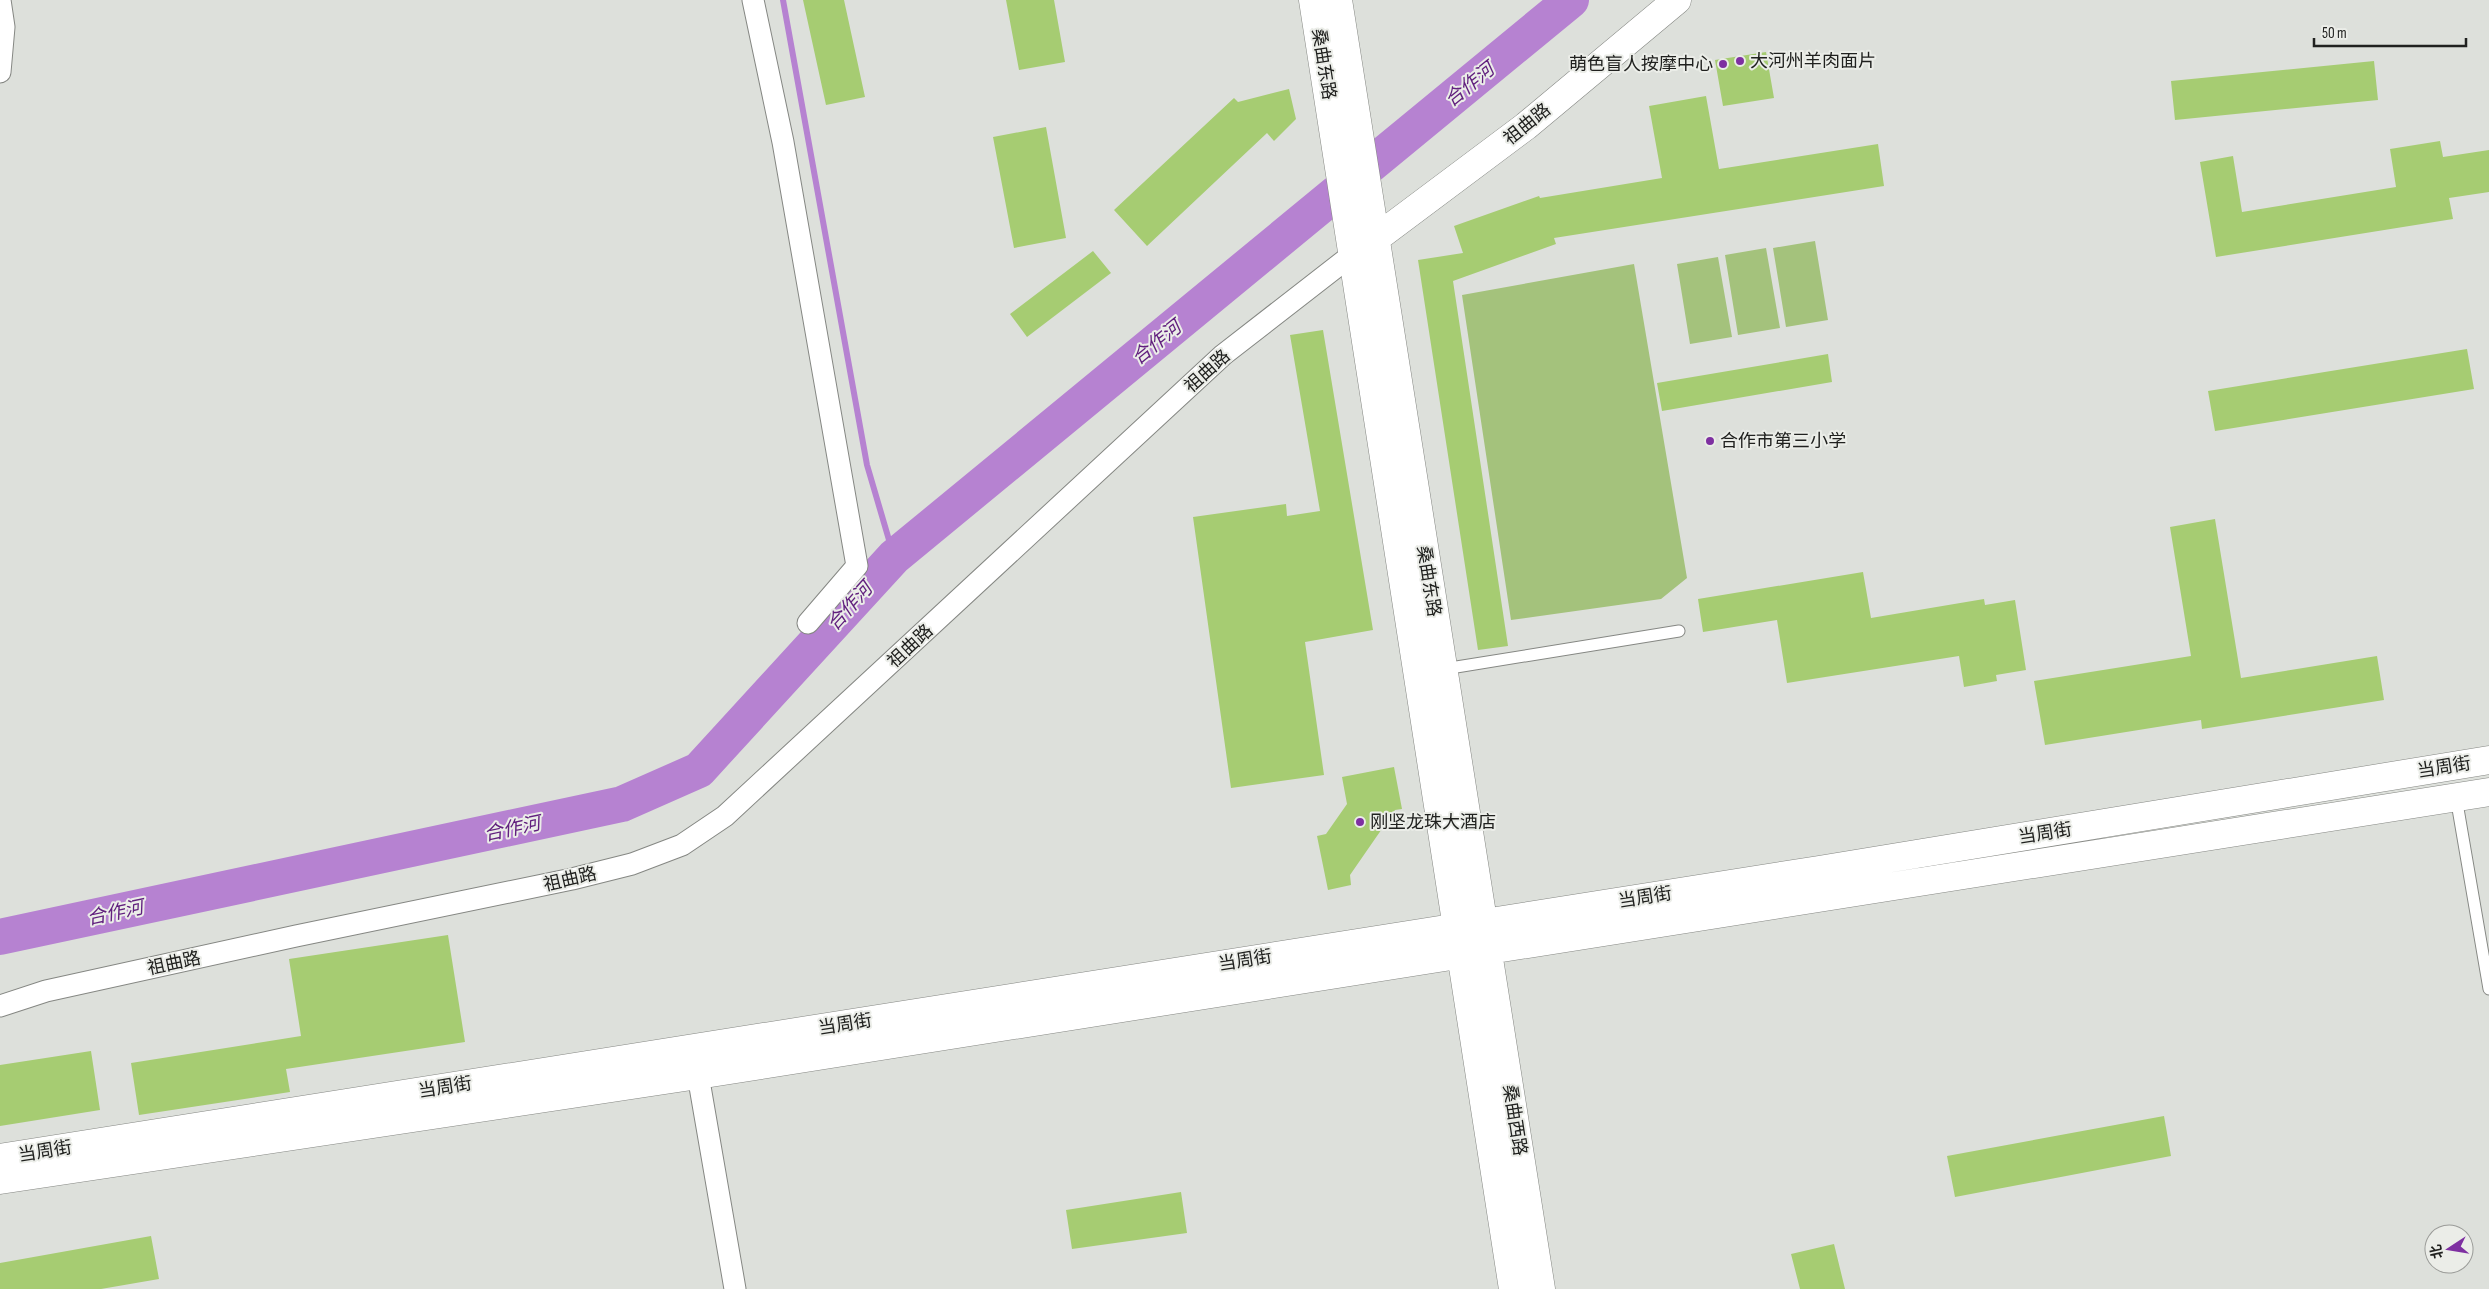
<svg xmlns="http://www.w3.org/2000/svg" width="2489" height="1289" viewBox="0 0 2489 1289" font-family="'Sofia Sans Condensed','Noto Sans SC',sans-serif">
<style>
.green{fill:#a4c27c}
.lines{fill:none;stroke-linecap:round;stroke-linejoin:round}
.stream{stroke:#b682d1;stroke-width:6}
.river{stroke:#b682d1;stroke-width:36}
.building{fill:#a6cc72}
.lane-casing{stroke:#858783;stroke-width:13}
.street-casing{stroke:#858783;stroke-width:23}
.secondary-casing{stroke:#858783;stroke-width:29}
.lane{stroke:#fff;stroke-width:11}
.street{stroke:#fff;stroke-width:21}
.secondary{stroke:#fff;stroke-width:28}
.poi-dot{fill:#7e30a1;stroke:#ebede8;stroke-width:2}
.labels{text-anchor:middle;stroke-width:4;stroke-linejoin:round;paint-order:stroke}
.poi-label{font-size:18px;fill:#20211f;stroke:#ebede8;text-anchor:start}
.street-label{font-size:18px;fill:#20211f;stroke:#ebede8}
.water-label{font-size:19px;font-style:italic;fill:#61207e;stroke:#ebede8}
</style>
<rect width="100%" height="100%" fill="#dde0db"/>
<path class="green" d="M 1815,241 L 1828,320 L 1786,327 L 1773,248 Z
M 1766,248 L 1780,328 L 1738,335 L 1725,255 Z
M 1718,257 L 1732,337 L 1690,344 L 1677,264 Z
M 1634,264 L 1687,578 L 1661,599 L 1511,620 L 1462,295 Z"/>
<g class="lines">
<path class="stream" d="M 783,0 L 867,465 L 894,557"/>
<path class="river" d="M 0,937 L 622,804 L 699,770 L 894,557 L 1571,0"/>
</g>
<path class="building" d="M 803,0 L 844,0 L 865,97 L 826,105 Z
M 1006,0 L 1054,0 L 1065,62 L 1019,70 Z
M 1766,52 L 1774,98 L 1723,106 L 1715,60 Z
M 2374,61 L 2378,100 L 2175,120 L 2171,81 Z
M 1289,89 L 1296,119 L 1274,141 L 1267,133 L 1147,246 L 1114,210 L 1234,98 L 1238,102 Z
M 1706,96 L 1719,169 L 1878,144 L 1884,186 L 1554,238 L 1556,244 L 1453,281 L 1508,646 L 1478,650 L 1418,260 L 1463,253 L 1454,226 L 1539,196 L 1540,198 L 1662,178 L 1649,106 Z
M 1046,127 L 1066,238 L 1014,248 L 993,137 Z
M 2440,141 L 2443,157 L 2489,150 L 2489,192 L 2449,198 L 2453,219 L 2216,257 L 2200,162 L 2233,156 L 2242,212 L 2396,187 L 2390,149 Z
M 1093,251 L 1111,273 L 1027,337 L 1010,314 Z
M 1323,330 L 1373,630 L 1305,642 L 1324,775 L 1231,788 L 1193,517 L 1286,504 L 1287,516 L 1320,511 L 1290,335 Z
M 2467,349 L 2474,389 L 2215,431 L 2208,391 Z
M 1828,354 L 1832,382 L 1662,411 L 1657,383 Z
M 2215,519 L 2241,678 L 2377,656 L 2384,700 L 2202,729 L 2201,720 L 2045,745 L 2034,681 L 2191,656 L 2170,527 Z
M 1863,572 L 1871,618 L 1984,599 L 1985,605 L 2015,600 L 2026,670 L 1996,675 L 1997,681 L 1964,687 L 1959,656 L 1787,683 L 1777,620 L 1703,632 L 1698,599 Z
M 1394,767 L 1402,809 L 1395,810 L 1350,875 L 1351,885 L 1328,890 L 1317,836 L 1326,834 L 1347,804 L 1342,777 Z
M 448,935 L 465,1042 L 286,1069 L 290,1092 L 139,1115 L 131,1063 L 301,1036 L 289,959 Z
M 91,1051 L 100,1110 L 0,1126 L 0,1065 Z
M 2164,1116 L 2171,1156 L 1955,1197 L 1947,1156 Z
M 1181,1192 L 1187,1233 L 1072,1249 L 1066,1210 Z
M 151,1236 L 159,1279 L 101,1289 L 0,1289 L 0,1263 Z
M 1834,1244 L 1845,1289 L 1800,1289 L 1791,1254 Z"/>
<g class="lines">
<defs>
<path id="lane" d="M 1444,669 L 1679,631
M 2456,797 L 2489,989"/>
<path id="street" d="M 753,0 L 783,142 L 857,566 L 808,623
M 0,72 L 4,27 L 0,0
M 0,1006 L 46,991 L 296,936 L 572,879 L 632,864 L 682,845 L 725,816 L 1223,355 L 1353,254
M 698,1075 L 735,1289"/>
<path id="secondary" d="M 1313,0 L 1513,1289
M 1338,0 L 1541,1289
M 1363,248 L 1526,126 L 1677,0
M 0,1158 L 1819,870 L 2489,760
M 0,1180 L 698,1075 L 2489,792"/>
</defs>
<use href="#lane" class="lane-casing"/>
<use href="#street" class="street-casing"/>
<use href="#secondary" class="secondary-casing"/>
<use href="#lane" class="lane"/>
<use href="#street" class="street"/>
<use href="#secondary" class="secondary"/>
</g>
<g class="poi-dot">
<circle cx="1740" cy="61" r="5"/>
<circle cx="1723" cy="64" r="5"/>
<circle cx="1710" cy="441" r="5"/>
<circle cx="1360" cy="822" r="5"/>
</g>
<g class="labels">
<g class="poi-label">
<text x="1750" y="67">大河州羊肉面片</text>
<text x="1713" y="70" text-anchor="end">萌色盲人按摩中心</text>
<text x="1720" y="447">合作市第三小学</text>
<text x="1370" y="828">刚坚龙珠大酒店</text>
</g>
<g class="street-label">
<text transform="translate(1324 64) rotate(81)" y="6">桑曲东路</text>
<text transform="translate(1527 124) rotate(-39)" y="6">祖曲路</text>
<text transform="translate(1207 371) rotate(-42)" y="6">祖曲路</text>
<text transform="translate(1429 581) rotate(81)" y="6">桑曲东路</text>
<text transform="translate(910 646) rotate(-43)" y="6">祖曲路</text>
<text transform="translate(2444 767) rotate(-9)" y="6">当周街</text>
<text transform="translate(2045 833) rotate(-9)" y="6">当周街</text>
<text transform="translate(570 879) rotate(-13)" y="6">祖曲路</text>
<text transform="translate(1645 897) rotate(-9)" y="6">当周街</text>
<text transform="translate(1245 960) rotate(-9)" y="6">当周街</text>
<text transform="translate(174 963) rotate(-12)" y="6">祖曲路</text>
<text transform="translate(845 1024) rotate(-9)" y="6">当周街</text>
<text transform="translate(445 1087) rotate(-9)" y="6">当周街</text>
<text transform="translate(1515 1120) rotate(81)" y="6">桑曲西路</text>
<text transform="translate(45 1151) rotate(-9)" y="6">当周街</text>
</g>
<g class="water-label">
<text transform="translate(1469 84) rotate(-39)" y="7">合作河</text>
<text transform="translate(1156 342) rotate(-39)" y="7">合作河</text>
<text transform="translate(849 606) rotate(-48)" y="7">合作河</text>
<text transform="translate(512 828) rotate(-12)" y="7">合作河</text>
<text transform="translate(115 912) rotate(-12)" y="7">合作河</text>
</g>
</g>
<g transform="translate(2449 1249) rotate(258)"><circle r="24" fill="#ebede8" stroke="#9a9b98"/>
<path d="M0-4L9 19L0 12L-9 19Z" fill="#7e30a1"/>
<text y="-8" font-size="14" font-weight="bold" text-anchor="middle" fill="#20211f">北</text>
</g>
<path d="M2314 38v8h152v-8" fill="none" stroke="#20211f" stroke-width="2.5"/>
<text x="2322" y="38" font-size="15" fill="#20211f" stroke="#ebede8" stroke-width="4" paint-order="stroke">50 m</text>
</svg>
